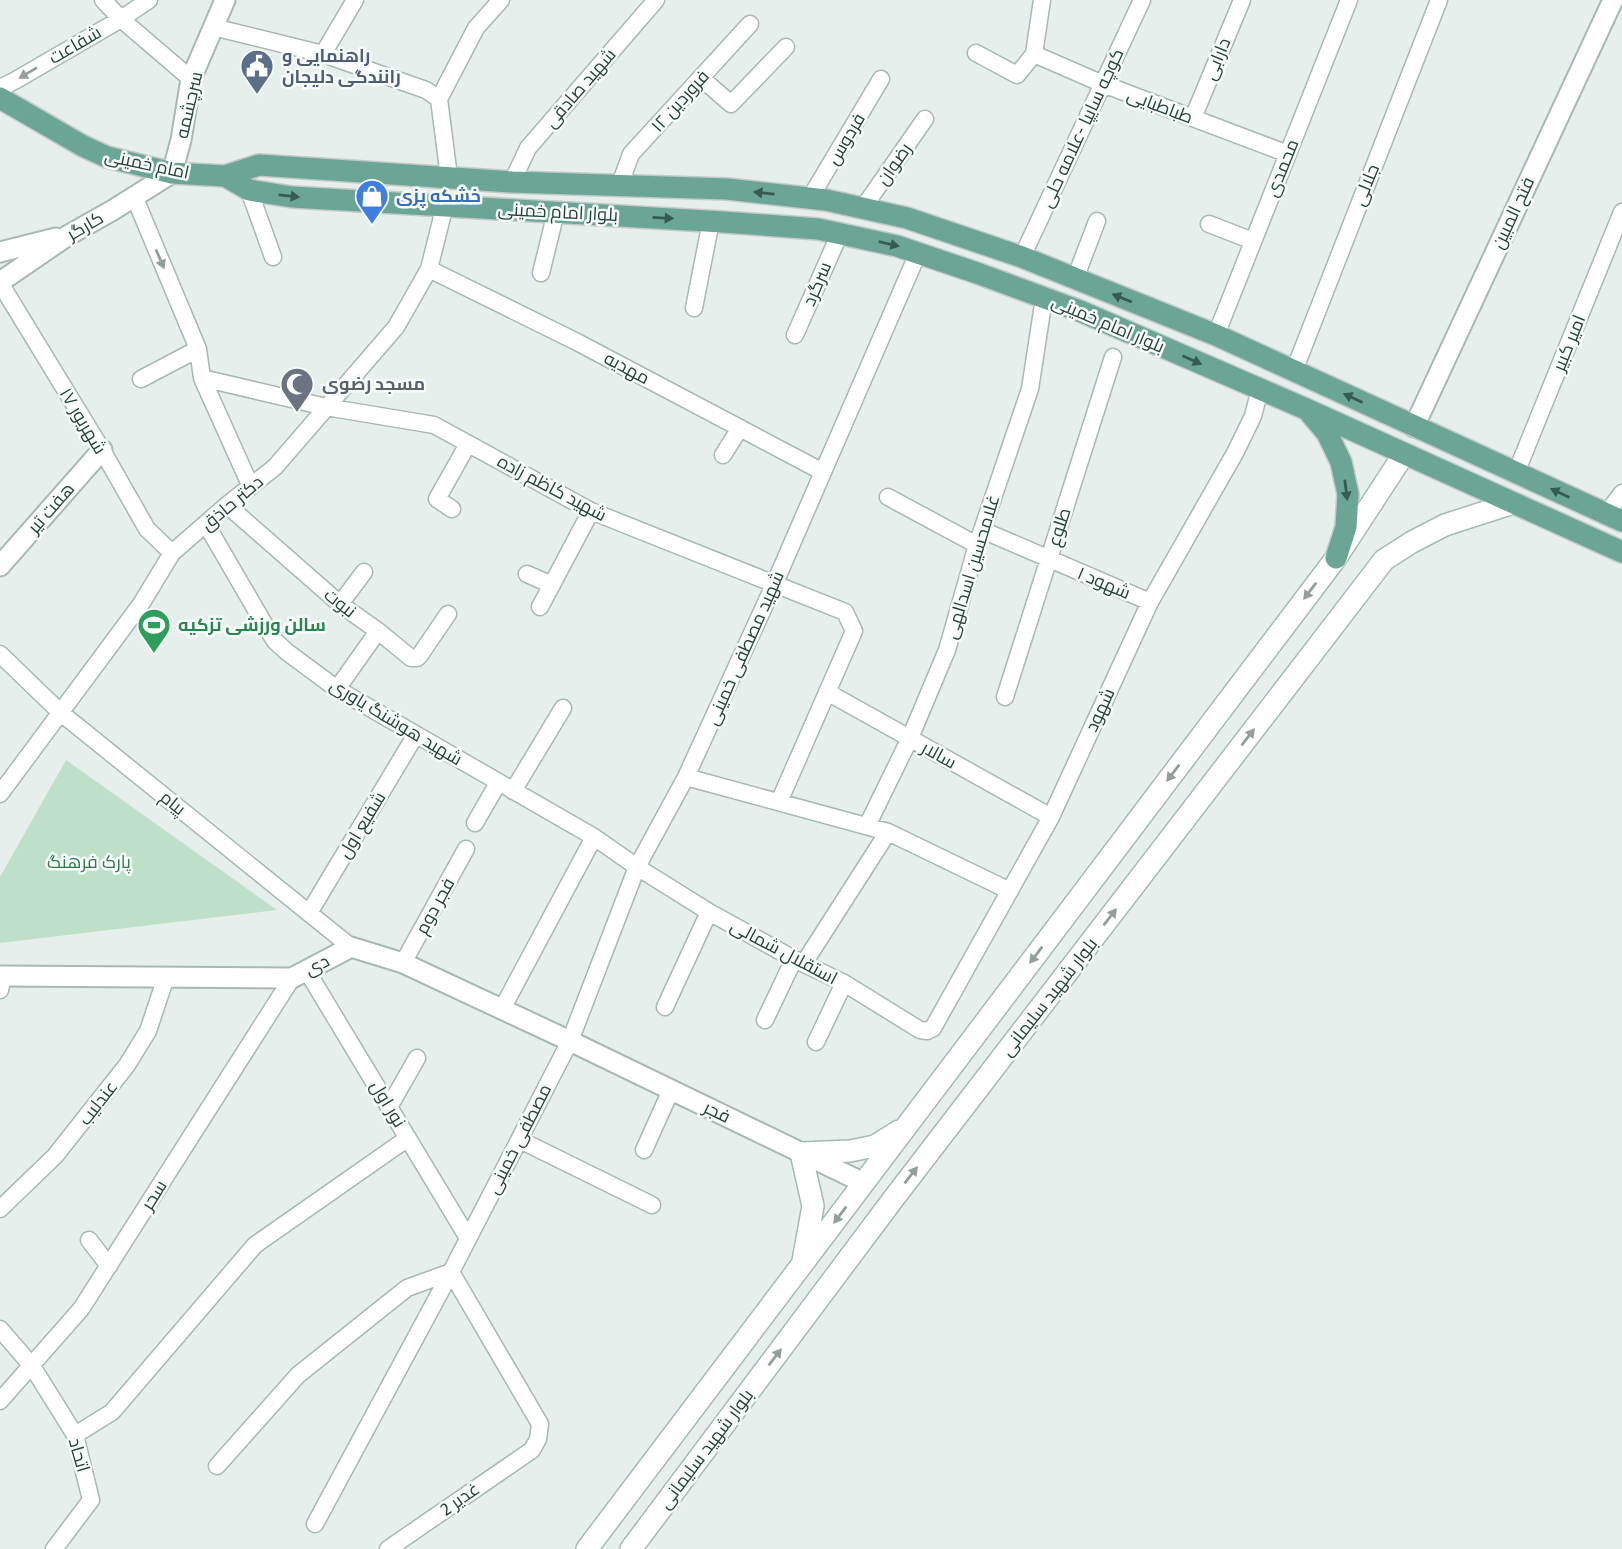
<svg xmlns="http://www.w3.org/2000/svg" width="1622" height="1549" viewBox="0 0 1622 1549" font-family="'Fira Sans Condensed',Cairo,sans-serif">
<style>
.green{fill:#bfe0c8}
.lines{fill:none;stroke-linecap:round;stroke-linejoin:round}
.minor-casing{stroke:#a8b8b2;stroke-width:19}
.tertiary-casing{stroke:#a8b8b2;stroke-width:23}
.secondary-casing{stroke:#a4bbb3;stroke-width:24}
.primary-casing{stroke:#c2cac8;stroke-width:24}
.minor{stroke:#fff;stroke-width:16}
.tertiary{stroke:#fff;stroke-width:19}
.secondary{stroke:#fff;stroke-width:21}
.primary{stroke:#6aa596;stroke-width:21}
.oneway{fill:#92a09c}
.oneway2{fill:#365b51}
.labels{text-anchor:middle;stroke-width:5;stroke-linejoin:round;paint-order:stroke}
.street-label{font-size:18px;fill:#24423a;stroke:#f7fbf9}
.service-label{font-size:18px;font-weight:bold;fill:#4e5e75;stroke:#f7fbf9;text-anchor:start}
.shop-label{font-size:18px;font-weight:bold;fill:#366cbe;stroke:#f7fbf9;text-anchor:start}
.worship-label{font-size:18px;font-weight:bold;fill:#5b616d;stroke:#f7fbf9;text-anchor:start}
.leisure-label{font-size:18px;font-weight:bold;fill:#27864d;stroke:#f7fbf9;text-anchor:start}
.park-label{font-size:18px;fill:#2d7a4b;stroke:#f7fbf9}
</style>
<rect width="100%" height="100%" fill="#e6efeb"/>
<path class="green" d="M 66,760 L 277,910 L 0,943 L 0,877 Z"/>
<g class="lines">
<defs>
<path id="minor" d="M 103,0 L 121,19 L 191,79
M 213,27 L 323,54 L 426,90 L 439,99 L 449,177
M 976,53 L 1017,75 L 1034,54 L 1042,0
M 323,54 L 355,0
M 1034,54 L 1103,84 L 1288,154
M 701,78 L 731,104 L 786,47
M 0,88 L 16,80 L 121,19 L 149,0
M 439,99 L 476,28 L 501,0
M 1193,118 L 1242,0
M 512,182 L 528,148 L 656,0
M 620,184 L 631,154 L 750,24
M 249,190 L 273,257
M 134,196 L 198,349 L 202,378 L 251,487
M 810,198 L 881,79
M 863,208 L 925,119
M 1209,224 L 1253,241
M 1022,257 L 1142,0
M 429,269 L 577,342 L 823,472
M 541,273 L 556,212
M 1075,279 L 1097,221
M 0,283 L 102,450 L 147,529 L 172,553
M 694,308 L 711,221
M 795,335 L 840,233
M 1216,335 L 1349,0
M 1294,371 L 1439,0
M 202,378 L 326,407 L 434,425 L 591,511 L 845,612 L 854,631 L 779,802
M 141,379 L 198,349
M 723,455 L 740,428
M 1516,473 L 1622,212
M 888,497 L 977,545
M 227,505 L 340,604 L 378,631 L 411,658 L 417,658 L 420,655 L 448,614
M 452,509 L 437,499 L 468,444
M 1606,514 L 1622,493
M 206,524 L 266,627 L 275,641 L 287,652 L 337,689 L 594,837 L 637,867 L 709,912 L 794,959 L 844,983 L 920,1030 L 927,1031 L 933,1028 L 1051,817 L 1150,602 L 1235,453 L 1253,416 L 1260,389
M 982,530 L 1150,602
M 527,574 L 552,585
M 340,604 L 364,572
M 540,607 L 591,511
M 0,654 L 61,713 L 351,947
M 337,689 L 378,631
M 827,692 L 1051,817
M 1005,697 L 1113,357
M 686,777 L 888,832 L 1010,891
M 513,791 L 563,708
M 0,794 L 141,604 L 172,553 L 227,505 L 275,467 L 396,327 L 429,269 L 445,205
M 475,823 L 498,783
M 867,826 L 910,738 L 947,650 L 977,545 L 1030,389 L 1044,298
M 309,913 L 415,736
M 403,963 L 466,849
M 804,963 L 888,832
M 307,971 L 468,1238
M 0,990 L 3,976
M 665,1007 L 709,912
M 502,1009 L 594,837
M 765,1020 L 794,959
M 816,1042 L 844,983
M 389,1107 L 417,1058
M 520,1140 L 652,1205
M 644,1150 L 671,1090
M 0,1209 L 55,1156 L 127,1065 L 148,1031 L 166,977
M 89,1240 L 109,1266
M 0,1329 L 32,1366 L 75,1435 L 91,1500 L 54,1549
M 0,1401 L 81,1309 L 292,978
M 75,1435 L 112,1412 L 255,1245 L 408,1138
M 217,1466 L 298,1375 L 407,1288 L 451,1272
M 315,1524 L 451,1272 L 570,1041 L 637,867 L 686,777 L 774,585 L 918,253
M 388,1549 L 532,1450 L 538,1439 L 540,1424 L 451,1272"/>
<path id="tertiary" d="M 0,252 L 56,238
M 0,282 L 67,236 L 113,210 L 172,173 L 181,140 L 191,79 L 225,0
M 1414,427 L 1613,0
M 0,566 L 102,450
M 0,976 L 292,978 L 351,947 L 403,963 L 570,1041 L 864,1183"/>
<path id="secondary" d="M 803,1261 L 813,1206 L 801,1153 L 850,1151 L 875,1146 L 899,1131
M 587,1549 L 1336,558 L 1404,454
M 631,1549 L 894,1198 L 1384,560 L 1412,542 L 1445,525 L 1513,503"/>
<path id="primary" d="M 0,98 L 83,146 L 107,157 L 172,173 L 225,176 L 259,165 L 512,182 L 727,189 L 826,200 L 907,218 L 1022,257 L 1216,335 L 1622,521
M 225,176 L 249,190 L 292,197 L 723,222 L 818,229 L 897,246 L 977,273 L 1080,311 L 1306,409 L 1622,552
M 1310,413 L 1327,433 L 1341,462 L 1348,494 L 1346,527 L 1336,558"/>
</defs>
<use href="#minor" class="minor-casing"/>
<use href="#tertiary" class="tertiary-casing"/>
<use href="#secondary" class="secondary-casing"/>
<use href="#primary" class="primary-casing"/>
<use href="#minor" class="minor"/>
<use href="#tertiary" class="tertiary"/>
<use href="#secondary" class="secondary"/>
<use href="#primary" class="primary"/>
</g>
<defs><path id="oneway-solid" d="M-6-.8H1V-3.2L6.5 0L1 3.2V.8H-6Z" transform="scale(1.75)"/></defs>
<g class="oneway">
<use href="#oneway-solid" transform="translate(28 73) rotate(149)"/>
<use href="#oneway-solid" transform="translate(160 259) rotate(67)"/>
<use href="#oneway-solid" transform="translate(1310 591) rotate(127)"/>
<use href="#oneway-solid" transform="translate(1248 737) rotate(-52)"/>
<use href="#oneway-solid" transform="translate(1173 773) rotate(127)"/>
<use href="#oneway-solid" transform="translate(1110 917) rotate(-52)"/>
<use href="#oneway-solid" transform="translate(1036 955) rotate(127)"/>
<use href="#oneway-solid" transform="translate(911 1175) rotate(-52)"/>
<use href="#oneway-solid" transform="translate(840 1215) rotate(127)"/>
<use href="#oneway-solid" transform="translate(775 1357) rotate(-53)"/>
</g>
<g class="oneway2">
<use href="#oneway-solid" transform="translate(764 193) rotate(-174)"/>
<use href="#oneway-solid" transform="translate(289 196) rotate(6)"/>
<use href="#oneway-solid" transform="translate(663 218) rotate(3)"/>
<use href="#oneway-solid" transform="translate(889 244) rotate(13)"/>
<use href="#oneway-solid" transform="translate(1122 298) rotate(-158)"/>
<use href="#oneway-solid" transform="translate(1192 360) rotate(24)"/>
<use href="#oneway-solid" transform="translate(1353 398) rotate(-155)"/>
<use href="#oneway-solid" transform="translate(1346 490) rotate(83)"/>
<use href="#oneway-solid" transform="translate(1560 493) rotate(-155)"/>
</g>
<defs>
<symbol id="civic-pin" viewBox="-11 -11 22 30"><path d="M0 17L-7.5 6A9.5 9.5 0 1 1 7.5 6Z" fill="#5c6f8a" stroke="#f7fbf9"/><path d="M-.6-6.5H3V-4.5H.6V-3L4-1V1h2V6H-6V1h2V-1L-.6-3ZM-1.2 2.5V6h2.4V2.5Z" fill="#fff"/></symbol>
<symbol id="shop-pin" viewBox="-11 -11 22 30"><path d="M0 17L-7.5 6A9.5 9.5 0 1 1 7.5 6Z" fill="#3f7fe0" stroke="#f7fbf9"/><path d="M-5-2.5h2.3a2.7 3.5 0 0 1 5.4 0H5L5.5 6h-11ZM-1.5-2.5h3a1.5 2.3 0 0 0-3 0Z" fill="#fff"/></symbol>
<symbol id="mosque-pin" viewBox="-11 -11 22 30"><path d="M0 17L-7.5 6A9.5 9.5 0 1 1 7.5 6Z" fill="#6b7280" stroke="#f7fbf9"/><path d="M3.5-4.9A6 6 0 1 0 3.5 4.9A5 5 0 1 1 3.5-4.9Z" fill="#fff"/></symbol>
<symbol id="stadium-pin" viewBox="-11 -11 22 30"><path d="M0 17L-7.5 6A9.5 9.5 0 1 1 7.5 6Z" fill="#2e9e5b" stroke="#f7fbf9"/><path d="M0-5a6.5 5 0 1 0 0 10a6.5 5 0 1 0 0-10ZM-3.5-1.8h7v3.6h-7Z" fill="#fff"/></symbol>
</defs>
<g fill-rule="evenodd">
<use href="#civic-pin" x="238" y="47" width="38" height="52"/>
<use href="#shop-pin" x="353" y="177" width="38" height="52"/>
<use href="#mosque-pin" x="278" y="365" width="38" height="52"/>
<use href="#stadium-pin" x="135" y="606" width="38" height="52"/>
</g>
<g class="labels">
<g class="street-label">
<text transform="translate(75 45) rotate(-30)" y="6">شفاعت</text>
<text transform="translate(1217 59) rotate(-68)" y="6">دارابی</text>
<text transform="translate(580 88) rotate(-49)" y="6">شهید صادقی</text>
<text transform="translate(680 101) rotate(-48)" y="6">۱۲ فروردین</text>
<text transform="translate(189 105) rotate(-77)" y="6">سرچشمه</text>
<text transform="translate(1160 106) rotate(21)" y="6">طباطبایی</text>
<text transform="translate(1082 128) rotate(-65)" y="6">کوچه سایپا -علامه حلی</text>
<text transform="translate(846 139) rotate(-59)" y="6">فردوس</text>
<text transform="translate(147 164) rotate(12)" y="6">امام خمینی</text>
<text transform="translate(894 164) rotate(-55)" y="6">رضوان</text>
<text transform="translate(1282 168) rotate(-68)" y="6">محمدی</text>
<text transform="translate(1366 185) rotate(-68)" y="6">جلالی</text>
<text transform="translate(558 212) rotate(3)" y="6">بلوار امام خمینی</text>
<text transform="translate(1513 213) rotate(-65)" y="6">فتح المبین</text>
<text transform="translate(85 226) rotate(-30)" y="6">کارگر</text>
<text transform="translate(817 284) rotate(-67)" y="6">سرگرد</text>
<text transform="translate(1108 324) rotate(23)" y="6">بلوار امام خمینی</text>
<text transform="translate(1569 343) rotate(-68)" y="6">امیر کبیر</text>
<text transform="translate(627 368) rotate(28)" y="6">مهدیه</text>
<text transform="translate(83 421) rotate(59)" y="6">۱۷ شهریور</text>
<text transform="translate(552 488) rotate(28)" y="6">شهید کاظم زاده</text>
<text transform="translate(232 503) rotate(-40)" y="6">دکتر حاذق</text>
<text transform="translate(51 508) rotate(-49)" y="6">هفت تیر</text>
<text transform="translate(1059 527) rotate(-72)" y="6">طلوع</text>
<text transform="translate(972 567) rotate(-73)" y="6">غلامحسین اسدالهی</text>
<text transform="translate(1104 583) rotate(23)" y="6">شهود ۱</text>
<text transform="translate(340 603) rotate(38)" y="6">نبوت</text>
<text transform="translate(745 648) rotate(-66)" y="6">شهید مصطفی خمینی</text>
<text transform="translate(1100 710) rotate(-65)" y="6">شهود</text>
<text transform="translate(396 722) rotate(31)" y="6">شهید هوشنگ یاوری</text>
<text transform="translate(939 755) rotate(29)" y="6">سالار</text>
<text transform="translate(173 803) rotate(39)" y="6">پیام</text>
<text transform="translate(362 825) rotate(-59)" y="6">شفیع اول</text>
<text transform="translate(435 906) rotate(-61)" y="6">فجر دوم</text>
<text transform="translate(784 952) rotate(28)" y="6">استقلال شمالی</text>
<text transform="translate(317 965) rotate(-27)" y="6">دی</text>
<text transform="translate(1049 997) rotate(-52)" y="6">بلوار شهید سلیمانی</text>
<text transform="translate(98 1103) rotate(-52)" y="6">عندلیب</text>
<text transform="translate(388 1104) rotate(59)" y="6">نور اول</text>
<text transform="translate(717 1112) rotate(26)" y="6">فجر</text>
<text transform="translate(519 1139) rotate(-63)" y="6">مصطفی خمینی</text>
<text transform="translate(154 1195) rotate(-58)" y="6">سحر</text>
<text transform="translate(706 1449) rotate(-53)" y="6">بلوار شهید سلیمانی</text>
<text transform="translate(79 1455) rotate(74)" y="6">اتحاد</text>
<text transform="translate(460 1499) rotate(-35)" y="6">غدير 2</text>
</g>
<g class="service-label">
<text x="282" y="62">راهنمایی و<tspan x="282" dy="21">رانندگی دلیجان</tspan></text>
</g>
<g class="shop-label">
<text x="396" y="202">خشکه پزی</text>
</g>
<g class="worship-label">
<text x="322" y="390">مسجد رضوی</text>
</g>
<g class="leisure-label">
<text x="178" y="631">سالن ورزشی تزکیه</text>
</g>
<g class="park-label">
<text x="89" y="868">پارک فرهنگ</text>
</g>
</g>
</svg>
